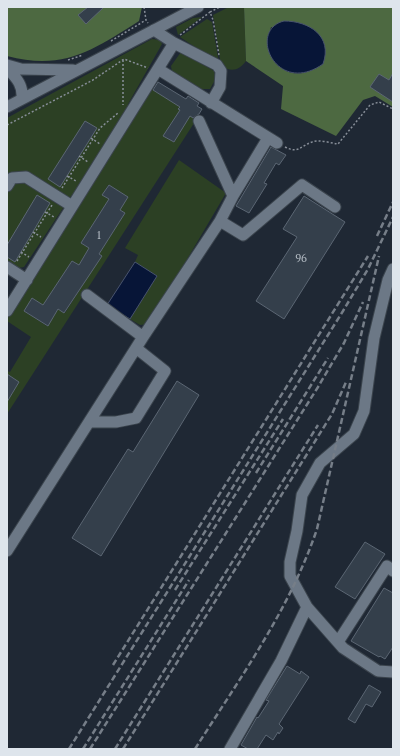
<svg xmlns="http://www.w3.org/2000/svg" width="400" height="756" viewBox="0 0 400 756" font-family="'PT Serif',serif">
<style>
.green{fill:#2c4024;fill-rule:evenodd}
.forest{fill:#4d6941;fill-rule:evenodd}
.water{fill:#071537;stroke:#48536d}
.building{fill:#343f4b;stroke:#5b6673}
.lines{fill:none;stroke-linecap:round;stroke-linejoin:round}
.minor-casing{stroke:#3b444d;stroke-width:13}
.path{stroke:#878e98;stroke-width:1.5;stroke-dasharray:2 2;stroke-linecap:butt}
.minor{stroke:#6c7886;stroke-width:11}
.rail{stroke:#767e88;stroke-width:2.5;stroke-dasharray:6 3;stroke-linecap:butt}
.labels{text-anchor:middle;stroke-width:3.5;stroke-linejoin:round;paint-order:stroke}
.number-label{font-size:11px;fill:#b4bcc4}
</style>
<rect width="100%" height="100%" fill="#1f2834"/>
<path class="green" d="M 229,7 L 244,7 L 246,61 C 239,71 231,72 221,66 L 213,15 Z
M 202,17 L 178,35 L 176,27 L 193,18 Z
M 207,19 L 212,22 L 219,63 L 180,37 Z
M 152,39 L 160,40 L 162,44 L 128,104 L 129,107 L 76,193 L 71,196 L 24,267 L 18,268 L 7,261 L 7,118 Z
M 181,52 L 214,71 L 216,78 L 210,89 L 202,89 L 172,71 L 171,66 Z
M 151,88 L 180,107 L 180,110 L 164,136 L 174,142 L 190,116 L 196,120 L 7,414 L 7,402 L 19,382 L 7,374 L 7,371 L 10,372 L 31,337 L 7,321 L 7,319 ZM 108,185 L 127,197 L 118,209 L 125,213 L 99,254 L 101,256 L 65,313 L 58,309 L 47,326 L 24,311 L 46,307 L 46,301 L 72,261 L 79,265 L 89,248 L 81,243 L 109,199 L 103,195 Z
M 179,160 L 226,193 L 149,324 L 140,325 L 130,319 L 157,276 L 135,262 L 138,255 L 125,248 Z"/>
<path class="forest" d="M 7,7 L 142,7 L 139,21 C 93,50 64,71 7,56 Z
M 244,7 L 393,7 L 393,107 L 375,96 L 363,100 L 336,136 L 281,109 L 283,86 L 246,61 ZM 271,27 L 324,47 L 325,51 C 320,57 313,69 306,72 C 286,79 270,61 268,42 C 267,38 270,32 271,27 Z"/>
<path class="water" d="M 284,21 C 309,21 333,36 323,64 C 276,97 247,30 284,21 Z
M 135,262 L 157,276 L 130,319 L 107,305 Z"/>
<path class="building" d="M 88,7 L 104,7 L 86,24 L 78,15 Z
M 393,73 L 393,102 L 370,87 L 379,74 L 389,80 Z
M 158,82 L 186,99 L 188,96 L 199,103 L 197,106 L 202,109 L 199,114 L 193,118 L 190,116 L 174,142 L 163,136 L 180,110 L 178,109 L 180,107 L 153,90 Z
M 85,121 L 97,128 L 60,187 L 48,179 Z
M 271,147 L 286,155 L 279,165 L 276,163 L 264,183 L 267,184 L 249,213 L 236,206 Z
M 109,185 L 128,197 L 120,210 L 125,213 L 99,254 L 102,256 L 64,313 L 58,309 L 48,326 L 24,311 L 32,298 L 43,305 L 72,261 L 79,265 L 89,248 L 81,243 L 109,199 L 102,195 Z
M 37,195 L 50,203 L 15,262 L 7,257 L 7,245 Z
M 304,196 L 345,222 L 284,319 L 256,301 L 297,237 L 283,229 Z
M 7,374 L 19,382 L 7,402 Z
M 177,381 L 199,395 L 101,556 L 72,538 L 128,449 L 133,452 Z
M 365,542 L 385,554 L 355,599 L 335,587 Z
M 384,588 L 393,593 L 393,647 L 385,659 L 380,656 L 379,657 L 351,641 Z
M 287,666 L 300,674 L 301,671 L 309,677 L 279,724 L 283,728 L 279,734 L 278,732 L 273,740 L 266,735 L 257,749 L 248,749 L 241,745 L 257,717 L 258,718 L 269,701 L 266,700 Z
M 369,685 L 381,692 L 372,707 L 366,704 L 355,723 L 348,719 Z"/>
<g class="lines">
<defs>
<path id="minor" d="M 174,43 L 217,65 L 221,71 L 220,87 L 211,103
M 7,65 L 21,69 L 73,70
M 7,68 C 16,78 23,84 22,98
M 158,69 L 277,143
M 7,107 L 198,7
M 199,121 L 233,196 L 220,221 L 243,235 L 302,185 L 335,207
M 7,186 L 12,178 L 26,177 L 72,206
M 233,196 L 268,138
M 7,267 L 27,280
M 393,269 L 388,280 L 374,338 L 364,411 L 354,434 L 320,463 L 302,495 L 297,531 L 290,562 L 290,576 L 307,607 L 343,648 L 378,671 L 393,672
M 87,295 L 143,337
M 7,311 L 174,43 L 154,30
M 90,422 L 116,422 L 136,418 L 165,371 L 136,348
M 7,551 L 143,337 L 220,221
M 338,642 L 387,566 L 393,571
M 230,749 L 281,661 L 307,607"/>
</defs>
<use href="#minor" class="minor-casing"/>
<path class="path" d="M 144,7 L 146,20 L 148,23
M 180,35 L 210,12
M 111,41 L 146,20
M 219,55 L 213,20 L 210,12 L 220,7
M 68,60 L 83,55
M 123,60 L 123,105
M 7,125 L 93,80 L 124,59 L 148,68
M 91,138 L 100,144
M 285,147 C 299,154 300,146 312,142 C 319,139 330,143 338,144 L 370,105 L 379,102 L 393,109
M 79,156 L 88,162
M 67,176 L 76,181
M 62,188 L 100,128 L 118,113
M 45,212 L 54,217
M 33,232 L 41,237
M 21,252 L 29,257
M 17,261 L 52,205"/>
<use href="#minor" class="minor"/>
<path class="rail" d="M 377,236 L 393,202
M 256,473 L 328,358
M 175,590 L 283,419
M 113,665 L 368,256
M 69,749 L 343,311 L 368,269 L 393,217
M 83,749 L 189,580
M 90,749 L 318,387 L 344,343 L 363,302
M 115,749 L 318,425
M 123,749 L 332,414 L 346,382
M 195,749 C 240,678 290,609 317,529 L 379,256"/>
</g>
<g class="labels">
<g class="number-label">
<text x="99" y="239">1</text>
<text x="301" y="262">96</text>
</g>
</g>
<rect width="400" height="756" fill="none" stroke="#dee5ec" stroke-width="16"/>
</svg>
